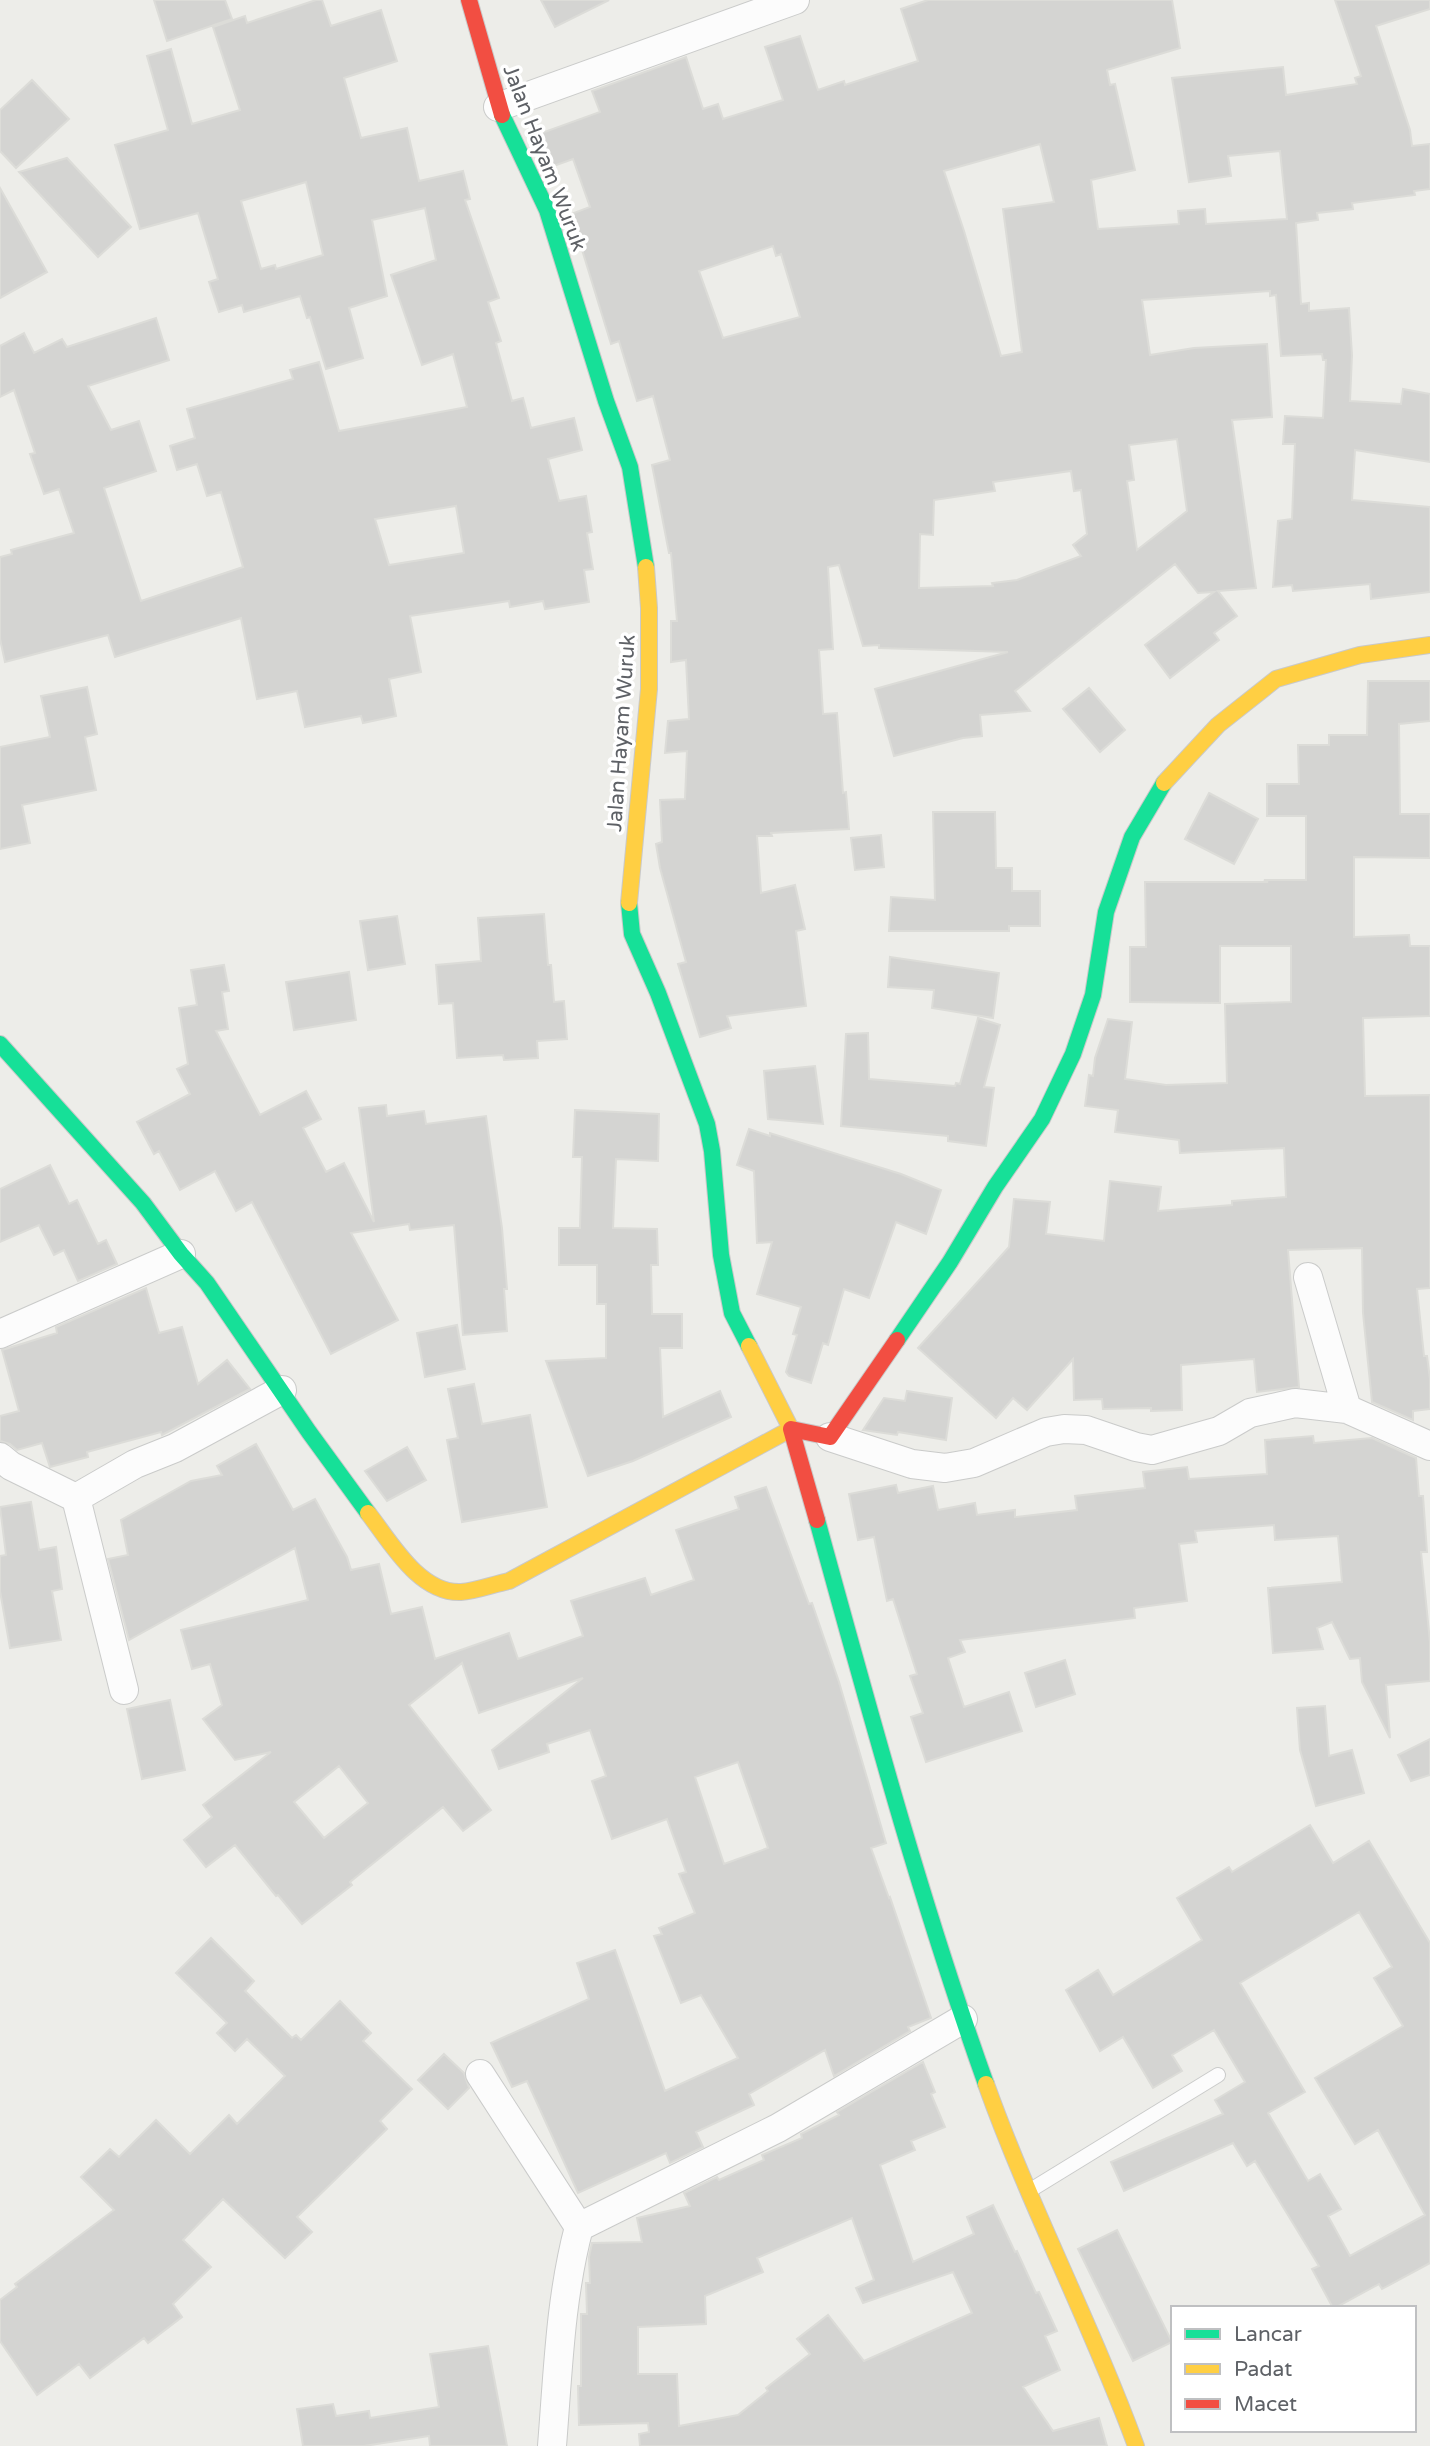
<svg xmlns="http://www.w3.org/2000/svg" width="1430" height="2446" viewBox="0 0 1430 2446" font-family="'Varela Round',sans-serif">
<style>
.building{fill:#d4d4d2;stroke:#dcdcd8;stroke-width:2;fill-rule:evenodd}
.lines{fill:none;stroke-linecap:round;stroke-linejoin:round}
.lane-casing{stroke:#cacbca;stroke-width:16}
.street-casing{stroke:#cacbca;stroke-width:30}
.fast-casing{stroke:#c9c9c9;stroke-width:18}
.slow-casing{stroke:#c9c9c9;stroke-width:18}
.jam-casing{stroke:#c9c9c9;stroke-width:18}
.lane{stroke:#fcfcfc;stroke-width:14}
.street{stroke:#fcfcfc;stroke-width:28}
.fast{stroke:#16e098;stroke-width:16}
.slow{stroke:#ffcf43;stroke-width:16}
.jam{stroke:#f24e42;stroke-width:16}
.labels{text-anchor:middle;stroke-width:7;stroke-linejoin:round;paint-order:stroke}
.street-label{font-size:21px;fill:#5e6166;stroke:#fff}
</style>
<rect width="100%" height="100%" fill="#edede9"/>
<path class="building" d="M 154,0 L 225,0 L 232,19 L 167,41 Z
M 316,0 L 322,0 L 331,26 L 381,10 L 397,61 L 344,78 L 361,138 L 407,128 L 419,181 L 463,171 L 470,199 L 465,200 L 499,298 L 488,302 L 501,341 L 496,343 L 512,401 L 523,398 L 531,428 L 574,418 L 582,450 L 548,459 L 559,501 L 586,496 L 592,532 L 587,533 L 593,569 L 584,570 L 589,602 L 545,609 L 543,601 L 510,607 L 509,601 L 410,616 L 421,672 L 389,679 L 396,716 L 363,723 L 361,716 L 305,727 L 297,691 L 257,699 L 241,618 L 115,657 L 108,635 L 5,662 L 0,639 L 0,557 L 12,554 L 11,550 L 74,533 L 59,489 L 44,494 L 30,454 L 35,453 L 14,390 L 0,397 L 0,346 L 24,333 L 34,353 L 62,339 L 67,347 L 156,318 L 169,360 L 88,386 L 111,430 L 139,421 L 156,471 L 104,488 L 141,601 L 243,567 L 221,492 L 207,496 L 197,464 L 177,470 L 170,446 L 195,438 L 187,409 L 293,379 L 290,370 L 319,362 L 339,431 L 467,407 L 453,354 L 422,365 L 391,275 L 436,260 L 425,208 L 372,220 L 387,296 L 349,308 L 363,358 L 326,369 L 310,317 L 307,318 L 300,296 L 244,312 L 242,305 L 219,312 L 209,282 L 218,279 L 198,213 L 140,229 L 115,145 L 168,130 L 147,56 L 171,49 L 192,124 L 240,110 L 213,27 L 245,16 L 247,23 ZM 306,182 L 323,255 L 276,269 L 275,265 L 261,269 L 241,201 ZM 456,506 L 464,553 L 389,565 L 375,519 Z
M 541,0 L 609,0 L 555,27 Z
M 928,0 L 1172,0 L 1180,48 L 1107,70 L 1110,85 L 1115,84 L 1135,170 L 1091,180 L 1098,229 L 1179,224 L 1178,211 L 1205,209 L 1206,224 L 1287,219 L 1280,151 L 1228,156 L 1231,176 L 1189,182 L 1172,78 L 1283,67 L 1286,95 L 1357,84 L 1355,78 L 1361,76 L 1335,0 L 1430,0 L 1430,9 L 1376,26 L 1410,130 L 1412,146 L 1430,144 L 1430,189 L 1414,191 L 1415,195 L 1352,203 L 1353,209 L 1317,213 L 1318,220 L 1296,223 L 1301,304 L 1309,303 L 1309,311 L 1349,308 L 1352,355 L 1350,401 L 1401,404 L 1403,389 L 1430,394 L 1430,462 L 1355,450 L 1352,500 L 1430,507 L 1430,592 L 1371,599 L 1370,584 L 1293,591 L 1292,585 L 1273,587 L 1278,521 L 1292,519 L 1295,444 L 1283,444 L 1285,416 L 1323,418 L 1326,360 L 1323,360 L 1322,354 L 1281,356 L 1276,295 L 1270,296 L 1270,291 L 1142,300 L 1150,355 L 1194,348 L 1267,344 L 1272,417 L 1232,420 L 1256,588 L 1218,591 L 1237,616 L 1214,633 L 1219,640 L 1170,678 L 1145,645 L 1214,592 L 1198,593 L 1175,564 L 1015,691 L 1030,711 L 980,715 L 982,736 L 963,738 L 894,756 L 875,689 L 1008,652 L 879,648 L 879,645 L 863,646 L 839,565 L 828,567 L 833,649 L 819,650 L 823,714 L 837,713 L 843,793 L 846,792 L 849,829 L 771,833 L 772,836 L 757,836 L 761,893 L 795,885 L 805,929 L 796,931 L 806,1006 L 727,1016 L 731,1028 L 700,1037 L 678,964 L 686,962 L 660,868 L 656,844 L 662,842 L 660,800 L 685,799 L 687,751 L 665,753 L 668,721 L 689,719 L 686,660 L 671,662 L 671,621 L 677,621 L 671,553 L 669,553 L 652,465 L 670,460 L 653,396 L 637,401 L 619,341 L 611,344 L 571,214 L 590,207 L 573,159 L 551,167 L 536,135 L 600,112 L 592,91 L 686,57 L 703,109 L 718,104 L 723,119 L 783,100 L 765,47 L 800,36 L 818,90 L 844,81 L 845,85 L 918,61 L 901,9 ZM 1040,144 L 1054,202 L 1003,209 L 1022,352 L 1001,356 L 964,231 L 944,171 ZM 773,246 L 776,256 L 781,254 L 800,317 L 723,338 L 699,271 ZM 1177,439 L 1187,511 L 1137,550 L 1127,481 L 1134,480 L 1129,445 ZM 1071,471 L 1074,491 L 1081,490 L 1087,534 L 1073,545 L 1081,556 L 1017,580 L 992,583 L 993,586 L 919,588 L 920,534 L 933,535 L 934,500 L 995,491 L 993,482 Z
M 32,80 L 69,119 L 16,168 L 0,151 L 0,110 Z
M 67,158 L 131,227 L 98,257 L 19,172 Z
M 0,188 L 47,272 L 0,298 Z
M 1368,681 L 1430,681 L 1430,721 L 1399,724 L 1400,814 L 1430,814 L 1430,858 L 1354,857 L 1354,937 L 1409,935 L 1410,946 L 1430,946 L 1430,1016 L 1363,1018 L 1365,1096 L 1430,1095 L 1430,1288 L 1417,1289 L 1424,1356 L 1427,1356 L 1430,1379 L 1430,1409 L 1413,1411 L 1413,1420 L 1372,1402 L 1363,1313 L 1362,1248 L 1288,1250 L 1299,1387 L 1257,1392 L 1254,1359 L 1181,1365 L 1182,1410 L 1151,1411 L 1151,1408 L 1103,1409 L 1102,1399 L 1074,1400 L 1073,1359 L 1027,1410 L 1013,1398 L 996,1418 L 918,1348 L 1009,1247 L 1014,1199 L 1050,1202 L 1046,1234 L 1104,1241 L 1110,1181 L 1161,1187 L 1158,1211 L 1232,1205 L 1232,1201 L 1286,1197 L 1284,1148 L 1180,1153 L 1179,1140 L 1115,1132 L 1118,1110 L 1085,1106 L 1089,1075 L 1093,1076 L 1095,1058 L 1108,1019 L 1132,1022 L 1125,1079 L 1166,1085 L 1227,1083 L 1225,1004 L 1291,1002 L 1291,946 L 1220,946 L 1220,1003 L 1130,1002 L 1130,947 L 1146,947 L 1145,882 L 1268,882 L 1264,880 L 1306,880 L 1306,816 L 1267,816 L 1267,784 L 1299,784 L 1298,745 L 1329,745 L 1329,735 L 1367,735 Z
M 87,687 L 97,734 L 85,737 L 96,790 L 22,805 L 30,843 L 0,849 L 0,747 L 50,737 L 41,696 Z
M 1089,688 L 1125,730 L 1100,752 L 1063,709 Z
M 1209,793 L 1258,819 L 1234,864 L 1185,839 Z
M 933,812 L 995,812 L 996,868 L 1012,868 L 1012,891 L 1040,891 L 1040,926 L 1009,926 L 1009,931 L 889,931 L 891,897 L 935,900 Z
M 881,835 L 884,867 L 855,870 L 851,838 Z
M 544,914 L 548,965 L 551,965 L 554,1002 L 564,1001 L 567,1039 L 537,1041 L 538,1058 L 504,1060 L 503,1055 L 457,1058 L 453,1003 L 439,1004 L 436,965 L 481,961 L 478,918 Z
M 397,916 L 405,964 L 368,970 L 360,921 Z
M 890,957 L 999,973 L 993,1018 L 932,1008 L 934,990 L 888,987 Z
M 224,965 L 229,991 L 222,992 L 228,1029 L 216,1031 L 260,1115 L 306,1091 L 321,1119 L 303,1128 L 326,1172 L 344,1163 L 374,1222 L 359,1108 L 386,1105 L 387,1116 L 424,1111 L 426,1124 L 486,1116 L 502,1228 L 507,1289 L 504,1289 L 507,1331 L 463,1335 L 454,1225 L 410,1230 L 409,1224 L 351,1233 L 398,1320 L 331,1354 L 252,1202 L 236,1211 L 215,1171 L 180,1190 L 159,1151 L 154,1154 L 137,1122 L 190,1094 L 177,1069 L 188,1064 L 179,1008 L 197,1005 L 191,970 Z
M 349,972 L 356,1020 L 294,1030 L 286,982 Z
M 978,1018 L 1000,1025 L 984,1087 L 994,1088 L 986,1146 L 948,1141 L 948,1136 L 841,1126 L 846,1034 L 868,1033 L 869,1079 L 955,1086 L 956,1083 L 960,1084 Z
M 815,1066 L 823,1124 L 768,1119 L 764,1071 Z
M 575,1110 L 659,1114 L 658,1161 L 616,1159 L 613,1228 L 657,1229 L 658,1265 L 651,1265 L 652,1314 L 682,1314 L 682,1348 L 660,1348 L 663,1417 L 720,1391 L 731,1417 L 633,1461 L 588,1476 L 546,1361 L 606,1358 L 606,1304 L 597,1304 L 597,1265 L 559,1265 L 559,1228 L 580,1228 L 582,1157 L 573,1157 Z
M 749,1129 L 770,1136 L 770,1133 L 901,1174 L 941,1190 L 926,1234 L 896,1222 L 869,1298 L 844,1289 L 828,1345 L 823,1343 L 811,1383 L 789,1376 L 786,1372 L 797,1335 L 793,1334 L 801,1307 L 757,1294 L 772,1242 L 757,1243 L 754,1171 L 737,1165 Z
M 50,1165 L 69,1204 L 77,1200 L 98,1244 L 106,1240 L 117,1264 L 78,1281 L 64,1250 L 54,1255 L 39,1225 L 0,1242 L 0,1189 Z
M 146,1288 L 159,1333 L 182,1327 L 198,1384 L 227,1360 L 250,1389 L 162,1435 L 161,1432 L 87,1452 L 88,1457 L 50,1467 L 42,1443 L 17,1450 L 10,1444 L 0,1441 L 0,1416 L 19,1411 L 2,1350 L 57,1333 L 56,1327 Z
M 457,1325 L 465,1369 L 425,1377 L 417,1333 Z
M 474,1384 L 482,1424 L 530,1415 L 547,1507 L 462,1522 L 447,1440 L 458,1438 L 448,1389 Z
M 907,1391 L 952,1398 L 946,1440 L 898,1432 L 897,1435 L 863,1430 L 884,1398 L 905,1401 Z
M 1313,1436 L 1314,1443 L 1372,1438 L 1416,1458 L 1419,1496 L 1423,1496 L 1427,1552 L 1421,1552 L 1430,1642 L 1430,1681 L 1386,1685 L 1390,1738 L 1362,1682 L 1360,1658 L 1350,1659 L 1332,1622 L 1317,1628 L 1323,1649 L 1273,1653 L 1268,1588 L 1342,1582 L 1338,1536 L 1275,1540 L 1274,1525 L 1195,1531 L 1197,1542 L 1179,1544 L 1187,1601 L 1134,1608 L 1135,1618 L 960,1640 L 965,1652 L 948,1658 L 964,1707 L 1009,1692 L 1022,1731 L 926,1762 L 911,1717 L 923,1713 L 910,1676 L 917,1674 L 893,1599 L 887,1601 L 874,1537 L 858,1540 L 849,1494 L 896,1485 L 898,1493 L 933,1486 L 938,1510 L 975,1503 L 977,1515 L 1015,1510 L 1015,1517 L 1077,1510 L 1075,1496 L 1145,1488 L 1143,1472 L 1187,1467 L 1189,1479 L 1267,1474 L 1265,1440 Z
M 256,1444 L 293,1510 L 315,1499 L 347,1557 L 351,1570 L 379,1564 L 391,1614 L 422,1607 L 435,1659 L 509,1633 L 518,1659 L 583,1636 L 571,1601 L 645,1578 L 651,1595 L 694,1580 L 676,1530 L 739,1509 L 735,1497 L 766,1487 L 809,1604 L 812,1603 L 839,1682 L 886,1843 L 871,1848 L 889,1898 L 890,1897 L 931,2018 L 908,2027 L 910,2031 L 834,2076 L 825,2050 L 749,2094 L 754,2105 L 696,2132 L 703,2147 L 670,2163 L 666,2153 L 578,2193 L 527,2081 L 512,2087 L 491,2043 L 589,1999 L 577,1963 L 615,1950 L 665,2091 L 738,2058 L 701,1995 L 681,2003 L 654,1936 L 662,1934 L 659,1928 L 695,1913 L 679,1874 L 686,1872 L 667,1819 L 612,1839 L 592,1781 L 606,1776 L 590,1730 L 547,1744 L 549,1752 L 499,1769 L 492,1750 L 583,1678 L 479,1713 L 462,1663 L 409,1705 L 491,1810 L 463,1831 L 443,1807 L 350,1882 L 352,1885 L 302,1924 L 278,1895 L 276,1896 L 235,1845 L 206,1867 L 184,1840 L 212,1817 L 203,1805 L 271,1752 L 235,1760 L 203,1719 L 222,1705 L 210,1664 L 192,1669 L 181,1630 L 308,1600 L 295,1548 L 129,1640 L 108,1559 L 128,1555 L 121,1520 L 191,1481 L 222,1475 L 217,1466 ZM 738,1762 L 768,1848 L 724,1864 L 695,1777 ZM 339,1766 L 368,1803 L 324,1838 L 294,1802 Z
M 407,1447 L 426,1480 L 387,1501 L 365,1471 Z
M 31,1502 L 39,1550 L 56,1547 L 62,1589 L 52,1591 L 61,1640 L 10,1648 L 0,1591 L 0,1556 L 6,1555 L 0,1507 Z
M 1065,1660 L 1075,1694 L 1036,1707 L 1025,1673 Z
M 170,1700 L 185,1770 L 142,1779 L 127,1709 Z
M 1325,1706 L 1329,1756 L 1352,1750 L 1364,1793 L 1316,1806 L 1300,1750 L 1297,1708 Z
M 1430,1739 L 1430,1775 L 1411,1781 L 1398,1755 Z
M 1310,1825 L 1333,1863 L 1369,1841 L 1430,1943 L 1430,2263 L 1382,2289 L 1379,2284 L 1335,2308 L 1333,2308 L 1312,2269 L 1319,2266 L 1255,2161 L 1247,2166 L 1233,2143 L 1124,2191 L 1111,2162 L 1223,2114 L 1215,2100 L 1245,2082 L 1214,2030 L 1172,2055 L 1182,2071 L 1153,2088 L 1123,2037 L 1100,2051 L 1066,1990 L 1098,1970 L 1113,1995 L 1202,1940 L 1177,1898 L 1229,1867 L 1232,1872 ZM 1359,1912 L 1392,1967 L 1374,1978 L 1403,2026 L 1315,2078 L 1355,2144 L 1378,2130 L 1425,2215 L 1350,2256 L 1328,2216 L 1341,2209 L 1320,2174 L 1308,2181 L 1268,2113 L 1305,2092 L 1240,1983 Z
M 211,1938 L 254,1981 L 245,1991 L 292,2038 L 296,2035 L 301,2040 L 340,2001 L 371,2033 L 363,2041 L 412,2089 L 380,2121 L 387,2129 L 297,2217 L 312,2232 L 285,2258 L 223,2199 L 183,2240 L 211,2267 L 173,2304 L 182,2317 L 148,2343 L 144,2338 L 90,2378 L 79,2364 L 37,2395 L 0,2341 L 0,2300 L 17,2287 L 15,2284 L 114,2210 L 81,2177 L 110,2149 L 119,2157 L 156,2120 L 190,2154 L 229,2115 L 237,2124 L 285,2076 L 247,2039 L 235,2051 L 217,2033 L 227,2023 L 176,1973 Z
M 444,2054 L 464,2073 L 469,2088 L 448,2109 L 418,2080 Z
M 923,2062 L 935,2092 L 931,2094 L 945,2127 L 911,2141 L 915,2150 L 880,2165 L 913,2262 L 974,2234 L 967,2217 L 993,2205 L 1015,2252 L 1017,2251 L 1036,2293 L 1039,2292 L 1057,2331 L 1045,2336 L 1060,2370 L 1023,2387 L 1053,2431 L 1099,2418 L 1107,2446 L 640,2446 L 639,2434 L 649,2432 L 648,2423 L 579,2425 L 578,2386 L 581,2386 L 581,2314 L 587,2314 L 586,2283 L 590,2283 L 589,2257 L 592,2243 L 642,2242 L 637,2218 L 690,2206 L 684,2193 L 717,2177 L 719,2180 L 764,2160 L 762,2155 L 802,2138 L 801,2134 L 839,2115 L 837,2112 ZM 852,2218 L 874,2280 L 856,2288 L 863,2303 L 953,2272 L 972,2313 L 864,2361 L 828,2315 L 797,2339 L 810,2354 L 766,2388 L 768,2391 L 738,2415 L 679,2426 L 677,2374 L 638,2374 L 638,2327 L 706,2324 L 705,2296 L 763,2272 L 757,2258 Z
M 1117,2230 L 1172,2342 L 1133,2361 L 1078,2249 Z
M 488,2346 L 507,2446 L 430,2446 L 429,2436 L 364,2446 L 303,2446 L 297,2409 L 333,2404 L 336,2416 L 369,2411 L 370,2418 L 439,2407 L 430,2354 Z"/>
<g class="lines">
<defs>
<path id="lane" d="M 1029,2191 L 1218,2075"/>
<path id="street" d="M 498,107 L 795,0
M 1308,1277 L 1347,1409
M 0,1334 L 181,1254
M 830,1437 L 912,1464 L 945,1468 L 974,1463 L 1046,1432 L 1064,1429 L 1086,1430 L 1136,1447 L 1152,1450 L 1219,1431 L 1250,1413 L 1295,1403 L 1347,1409 L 1430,1446
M 0,1457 L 11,1466 L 76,1498
M 76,1498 L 135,1464 L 175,1448 L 282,1390
M 76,1498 L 124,1690
M 480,2074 L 579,2227 C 560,2299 558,2372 552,2446
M 579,2227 L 778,2128 L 963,2019"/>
<path id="fast" d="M 502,115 L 547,210 L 606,401 L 630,467 L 646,567
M 629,903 L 632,934 L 658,993 L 707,1124 L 712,1151 L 721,1255 L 732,1313 L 749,1346
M 0,1044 L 143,1203 L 181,1254 L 207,1283 L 309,1432 L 368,1513
M 897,1340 L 950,1262 L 995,1187 L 1042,1119 L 1073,1054 L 1093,995 L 1106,912 L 1132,837 L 1164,783
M 817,1520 C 869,1709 920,1899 986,2084"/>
<path id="slow" d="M 1164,783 L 1218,725 L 1276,679 L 1360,655 L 1430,645
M 629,903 L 649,689 L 649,608 L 646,567
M 368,1513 C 390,1541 419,1594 461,1592 C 476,1591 494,1584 509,1581 L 791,1429 L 749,1346
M 986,2084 C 1030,2207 1091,2323 1136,2446"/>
<path id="jam" d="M 469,0 L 502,115
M 817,1520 L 791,1429 L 830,1437 L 897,1340"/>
</defs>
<use href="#lane" class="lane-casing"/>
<use href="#street" class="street-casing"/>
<use href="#fast" class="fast-casing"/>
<use href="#slow" class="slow-casing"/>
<use href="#jam" class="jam-casing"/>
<use href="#lane" class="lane"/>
<use href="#street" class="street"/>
<use href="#fast" class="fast"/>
<use href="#slow" class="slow"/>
<use href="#jam" class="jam"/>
</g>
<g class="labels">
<g class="street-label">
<text transform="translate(545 158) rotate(69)" y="7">Jalan Hayam Wuruk</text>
<text transform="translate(621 733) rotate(-86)" y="7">Jalan Hayam Wuruk</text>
</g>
</g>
<rect x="1171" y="2306" width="245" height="126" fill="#ffffff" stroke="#bfc0c2" stroke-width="2"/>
<rect x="1185" y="2329" width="35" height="10" fill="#16e098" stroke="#bfc0c2" stroke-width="2"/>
<text x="1234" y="2341" font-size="21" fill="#5e6166">Lancar</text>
<rect x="1185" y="2364" width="35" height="10" fill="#ffcf43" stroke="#bfc0c2" stroke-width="2"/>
<text x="1234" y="2376" font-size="21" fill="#5e6166">Padat</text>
<rect x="1185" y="2399" width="35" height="10" fill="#f24e42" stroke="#bfc0c2" stroke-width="2"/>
<text x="1234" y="2411" font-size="21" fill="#5e6166">Macet</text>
</svg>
